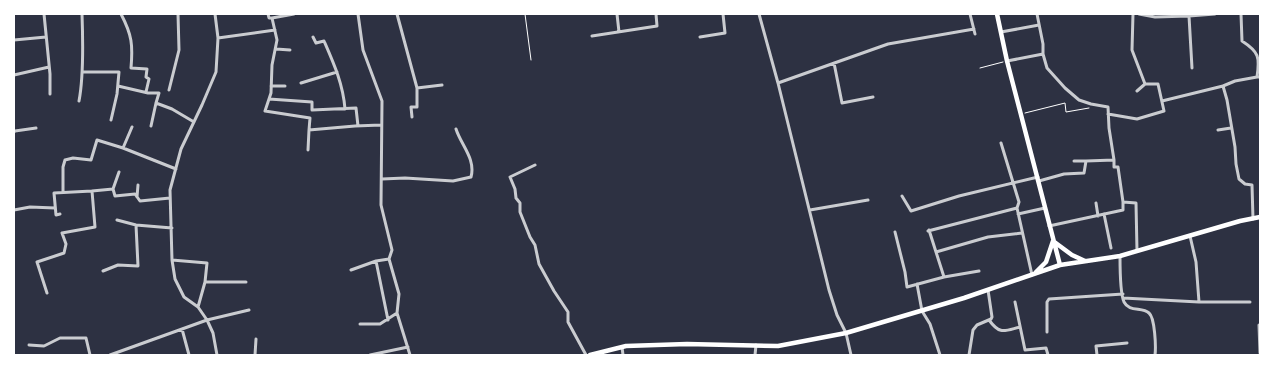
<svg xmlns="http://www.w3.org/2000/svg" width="1274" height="369" viewBox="0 0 1274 369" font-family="Arial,sans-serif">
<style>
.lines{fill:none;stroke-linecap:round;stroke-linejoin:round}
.path{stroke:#fff;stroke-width:1}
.minor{stroke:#caccd0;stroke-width:3}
.secondary{stroke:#fff;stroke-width:4.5}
</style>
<rect width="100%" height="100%" fill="#2d3142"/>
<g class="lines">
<path class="path" d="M 525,14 L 531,60
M 980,68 L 1003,62
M 1025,113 L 1065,103 L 1066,112 L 1089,108"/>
<path class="minor" d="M 44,14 L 50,74 L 50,94
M 121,14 C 132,35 133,45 131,68 L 147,69 L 146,77 L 149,79 L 146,92
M 215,14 L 218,38 L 275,30
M 268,14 L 269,18 L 272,18 L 277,40 L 272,65 L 271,93 L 265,111 L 310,118 L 309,130 L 355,126 L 381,125
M 358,14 L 363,50 L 382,101 L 381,205 L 392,250 L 389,259
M 397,14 L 417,88 L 442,85
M 617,14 L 619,32
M 759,14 L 778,83 L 829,290 L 837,315 L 846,333 L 851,355
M 970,14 L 975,34
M 1037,14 L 1043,44 L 1043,54 L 1047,68 L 1065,88 L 1079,100 L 1091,104 L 1108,107 L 1109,128 L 1114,160
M 1139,14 L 1155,17 L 1189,16 L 1192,68
M 1241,14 L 1242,41 C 1259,52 1260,57 1257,77
M 1189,16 L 1215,14
M 272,18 L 294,14
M 1001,32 L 1039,25
M 592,36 L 657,26 L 656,14
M 313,37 L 316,43 L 324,41 C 334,64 343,84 345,109
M 700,37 L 725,33 L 723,14
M 218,38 L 216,72 L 202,105 L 181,149 L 170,190 L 172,260 L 175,279 L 184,297 L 198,307 L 207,320 L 249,310
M 14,40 L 46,37
M 276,49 L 290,50
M 1007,61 L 1043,54
M 834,63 L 842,103 L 873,97
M 82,72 L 119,72 L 117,94 L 111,120
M 14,75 L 49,67
M 301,83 L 337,72
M 778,83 L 888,44 L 974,29
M 118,86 L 148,93 L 159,93 L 156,103 L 172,109 L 194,122
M 271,86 L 285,86
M 169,90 L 179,50 L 178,14
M 1137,91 L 1145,84
M 269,99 L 312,102 L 312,110 L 356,108 L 358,126
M 79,101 C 84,75 83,41 82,14
M 1162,101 L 1223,86
M 1108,114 L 1137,119 L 1164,111 L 1158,84 L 1145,84 L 1132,50 L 1133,14
M 412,117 L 411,107 L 417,107 L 417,88
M 151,126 L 156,103
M 1218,130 L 1231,128
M 14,132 L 15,131 L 36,128
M 1001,143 L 1019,202 L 1017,208 L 1032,275
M 123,148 L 132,127
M 308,150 L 309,130
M 1074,161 L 1086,161
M 535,165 L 510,177 L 515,189 L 516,198 L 520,203 L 520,212 L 530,237 L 535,245 L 539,264 L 554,291 L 568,312 L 568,322 L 586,355
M 382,179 L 405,178 L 453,181 L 471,177 C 476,159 461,145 456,129
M 1039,181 L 1064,174 L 1084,173 L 1086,161 L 1114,160 L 1114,167 L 1118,167 L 1123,202 L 1123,210 L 1049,226
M 113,189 L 119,172
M 63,192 L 63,167 L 65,160 L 73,158 L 91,160 L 97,140 L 123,148 L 176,169
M 902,196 L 911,211 L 959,196 L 1038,177
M 137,197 L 138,185
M 1123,202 L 1136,203 L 1137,251
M 1096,203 L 1098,216
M 14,210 L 30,207 L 55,208
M 810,210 L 868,200
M 60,214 L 56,215 L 54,193 L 92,191
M 1018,214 L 1045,208
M 1104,214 L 1111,248
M 1253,219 L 1252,185 L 1245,184 L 1239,179 L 1236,164 L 1235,147 L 1227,100 L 1223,86 L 1235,81 L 1257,77 L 1260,77
M 117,220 L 136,225 L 172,228
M 929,230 L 936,252 L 988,237 L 1022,233
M 928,231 L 1017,208
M 895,232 L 905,272 L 907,287 L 944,277 L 979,271
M 1190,236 L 1196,262 L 1199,302
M 936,252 L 944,277
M 1120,256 C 1120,267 1120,293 1124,302 C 1129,312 1142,307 1149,313 C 1155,318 1156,347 1155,355
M 172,260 L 207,263 L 205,282 L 246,282
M 376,261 L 388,320
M 351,270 L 376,261 L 389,259
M 103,271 L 118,265 L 138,266 L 136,225
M 917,284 L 922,311 L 930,324 L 940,355
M 47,293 L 37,262 L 64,253 L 66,244 L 62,233 L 95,227 L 92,191 L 113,189 L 115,196 L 135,194 L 140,201 L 170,198
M 1123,298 L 1199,302 L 1250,302
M 1015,302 L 1025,350 L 1046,348 L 1048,355
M 198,307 L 205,282
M 397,313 L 410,355
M 989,320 C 1000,335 1004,331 1020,327
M 360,324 L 380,324 L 397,313 L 399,294 L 389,259
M 1259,325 L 1260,353
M 182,329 L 189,355
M 1047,332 L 1047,302 L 1049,299 L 1123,294
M 29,345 L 44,346 L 60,338 L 86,338 L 90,355
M 622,347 L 623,355
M 110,355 L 207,320 L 213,333 L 217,355
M 255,355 L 256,339
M 370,355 L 408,347
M 755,355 L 756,345
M 969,355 L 973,330 L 977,325 L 991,319 L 992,317 L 988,290
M 1097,355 L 1096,346 L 1127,343"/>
<path class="secondary" d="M 997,14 L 1007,61 L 1060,265
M 1036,272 L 1046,262 L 1053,241 L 1072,255 L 1085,261
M 590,355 L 626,346 L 687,344 L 778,346 L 846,333 L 964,298 L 1060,265 L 1120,256 L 1240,221 L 1260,217"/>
</g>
<rect width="1274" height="369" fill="none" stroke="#ffffff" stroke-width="30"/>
</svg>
